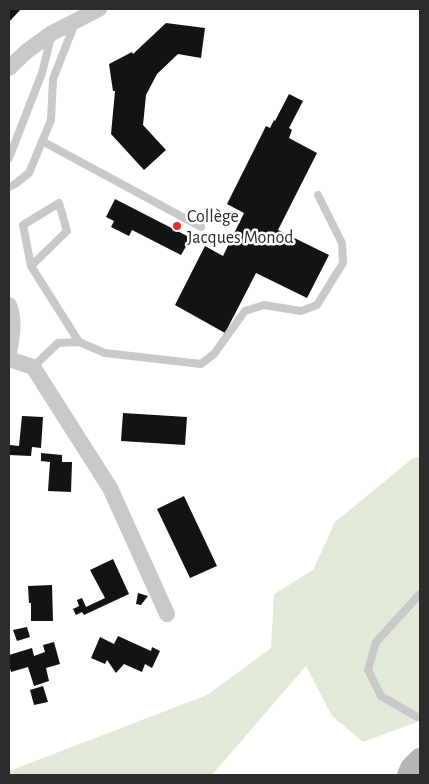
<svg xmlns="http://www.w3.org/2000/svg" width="429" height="784" viewBox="0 0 429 784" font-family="'Alegreya Sans',sans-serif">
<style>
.green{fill:#e1ead9}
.building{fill:#131313}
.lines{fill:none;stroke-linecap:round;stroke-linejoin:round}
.lane{stroke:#c9c9c9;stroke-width:8}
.street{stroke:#c9c9c9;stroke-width:16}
.secondary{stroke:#b6b6b6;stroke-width:22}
.poi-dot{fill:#e52e2d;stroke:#fff;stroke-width:2}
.labels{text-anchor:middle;stroke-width:5;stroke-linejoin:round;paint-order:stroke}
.poi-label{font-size:18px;fill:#2c2c2c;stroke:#fff;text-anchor:start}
</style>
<rect width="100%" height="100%" fill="#fff"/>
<path class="green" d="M 420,456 L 420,721 L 363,742 L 332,716 L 306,666 L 212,775 L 9,775 L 9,771 L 207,695 L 271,648 L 274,594 L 313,570 L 335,522 L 413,458 Z"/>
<path class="building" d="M 9,9 L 21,9 L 9,22 Z
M 166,23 L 205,28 L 201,58 L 178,54 L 157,74 L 146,95 L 143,125 L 166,150 L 144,170 L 111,134 L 115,91 L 113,91 L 109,64 L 132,52 L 133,54 Z
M 289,94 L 303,101 L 289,128 L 292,130 L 289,138 L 317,153 L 278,230 L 329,255 L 307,298 L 256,273 L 225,333 L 175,305 L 205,246 L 223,256 L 244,213 L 227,204 L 266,126 L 270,128 L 274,120 L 275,121 Z
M 115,199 L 191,238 L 181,255 L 132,230 L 129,236 L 111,227 L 114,221 L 106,217 Z
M 123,413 L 187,417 L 185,445 L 121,441 Z
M 22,416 L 43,417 L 41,448 L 32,447 L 31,456 L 9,455 L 10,445 L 19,446 Z
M 41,453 L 62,455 L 62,462 L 72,462 L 71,492 L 48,491 L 50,462 L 41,461 Z
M 184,496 L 217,566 L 190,578 L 157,509 Z
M 113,559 L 129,594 L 84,615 L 82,612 L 76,615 L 73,609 L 79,606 L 77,600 L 82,598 L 86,607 L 105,598 L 90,570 Z
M 52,585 L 53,621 L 31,621 L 31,603 L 29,603 L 28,586 Z
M 138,593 L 148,596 L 141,605 L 136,604 Z
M 27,627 L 30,637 L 17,641 L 13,630 Z
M 118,636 L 151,651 L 152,647 L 160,651 L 152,668 L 145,664 L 142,672 L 124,664 L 116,673 L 107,660 L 105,664 L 91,658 L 100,637 L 114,644 Z
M 54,642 L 60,664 L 46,668 L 49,681 L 34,686 L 28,667 L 11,672 L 9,665 L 9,655 L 32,648 L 34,656 L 45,652 L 43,645 Z
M 43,686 L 48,702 L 34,705 L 30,690 Z"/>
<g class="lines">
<path class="lane" d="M 42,141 L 201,227
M 9,158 L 42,73 L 51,37
M 9,187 L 15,184 L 29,173 L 51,120 L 53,79 L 75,23
M 31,266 L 23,225 L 59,203 L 67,231 L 31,266 L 79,342
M 33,367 L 58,343 L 79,342 L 105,353 L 201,364 L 214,354 L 245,311 L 264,305 L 301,311 L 317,305 L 343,263 L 342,243 L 318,195
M 420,594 L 376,642 L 368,670 L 381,696 L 417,717 L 420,717"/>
<path class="street" d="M 9,68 L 27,51 L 52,33 L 99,9
M 9,305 C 15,320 12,338 9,353
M 9,359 L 33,367 L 110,488 L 167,614"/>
<path class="secondary" d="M 408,775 L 411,768 L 420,759"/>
</g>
<circle class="poi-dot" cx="177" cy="226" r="5"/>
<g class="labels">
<g class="poi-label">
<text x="187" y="222">Collège<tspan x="187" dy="21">Jacques Monod</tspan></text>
</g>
</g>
<rect width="429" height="784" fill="none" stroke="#2c2c2c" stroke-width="20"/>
</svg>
